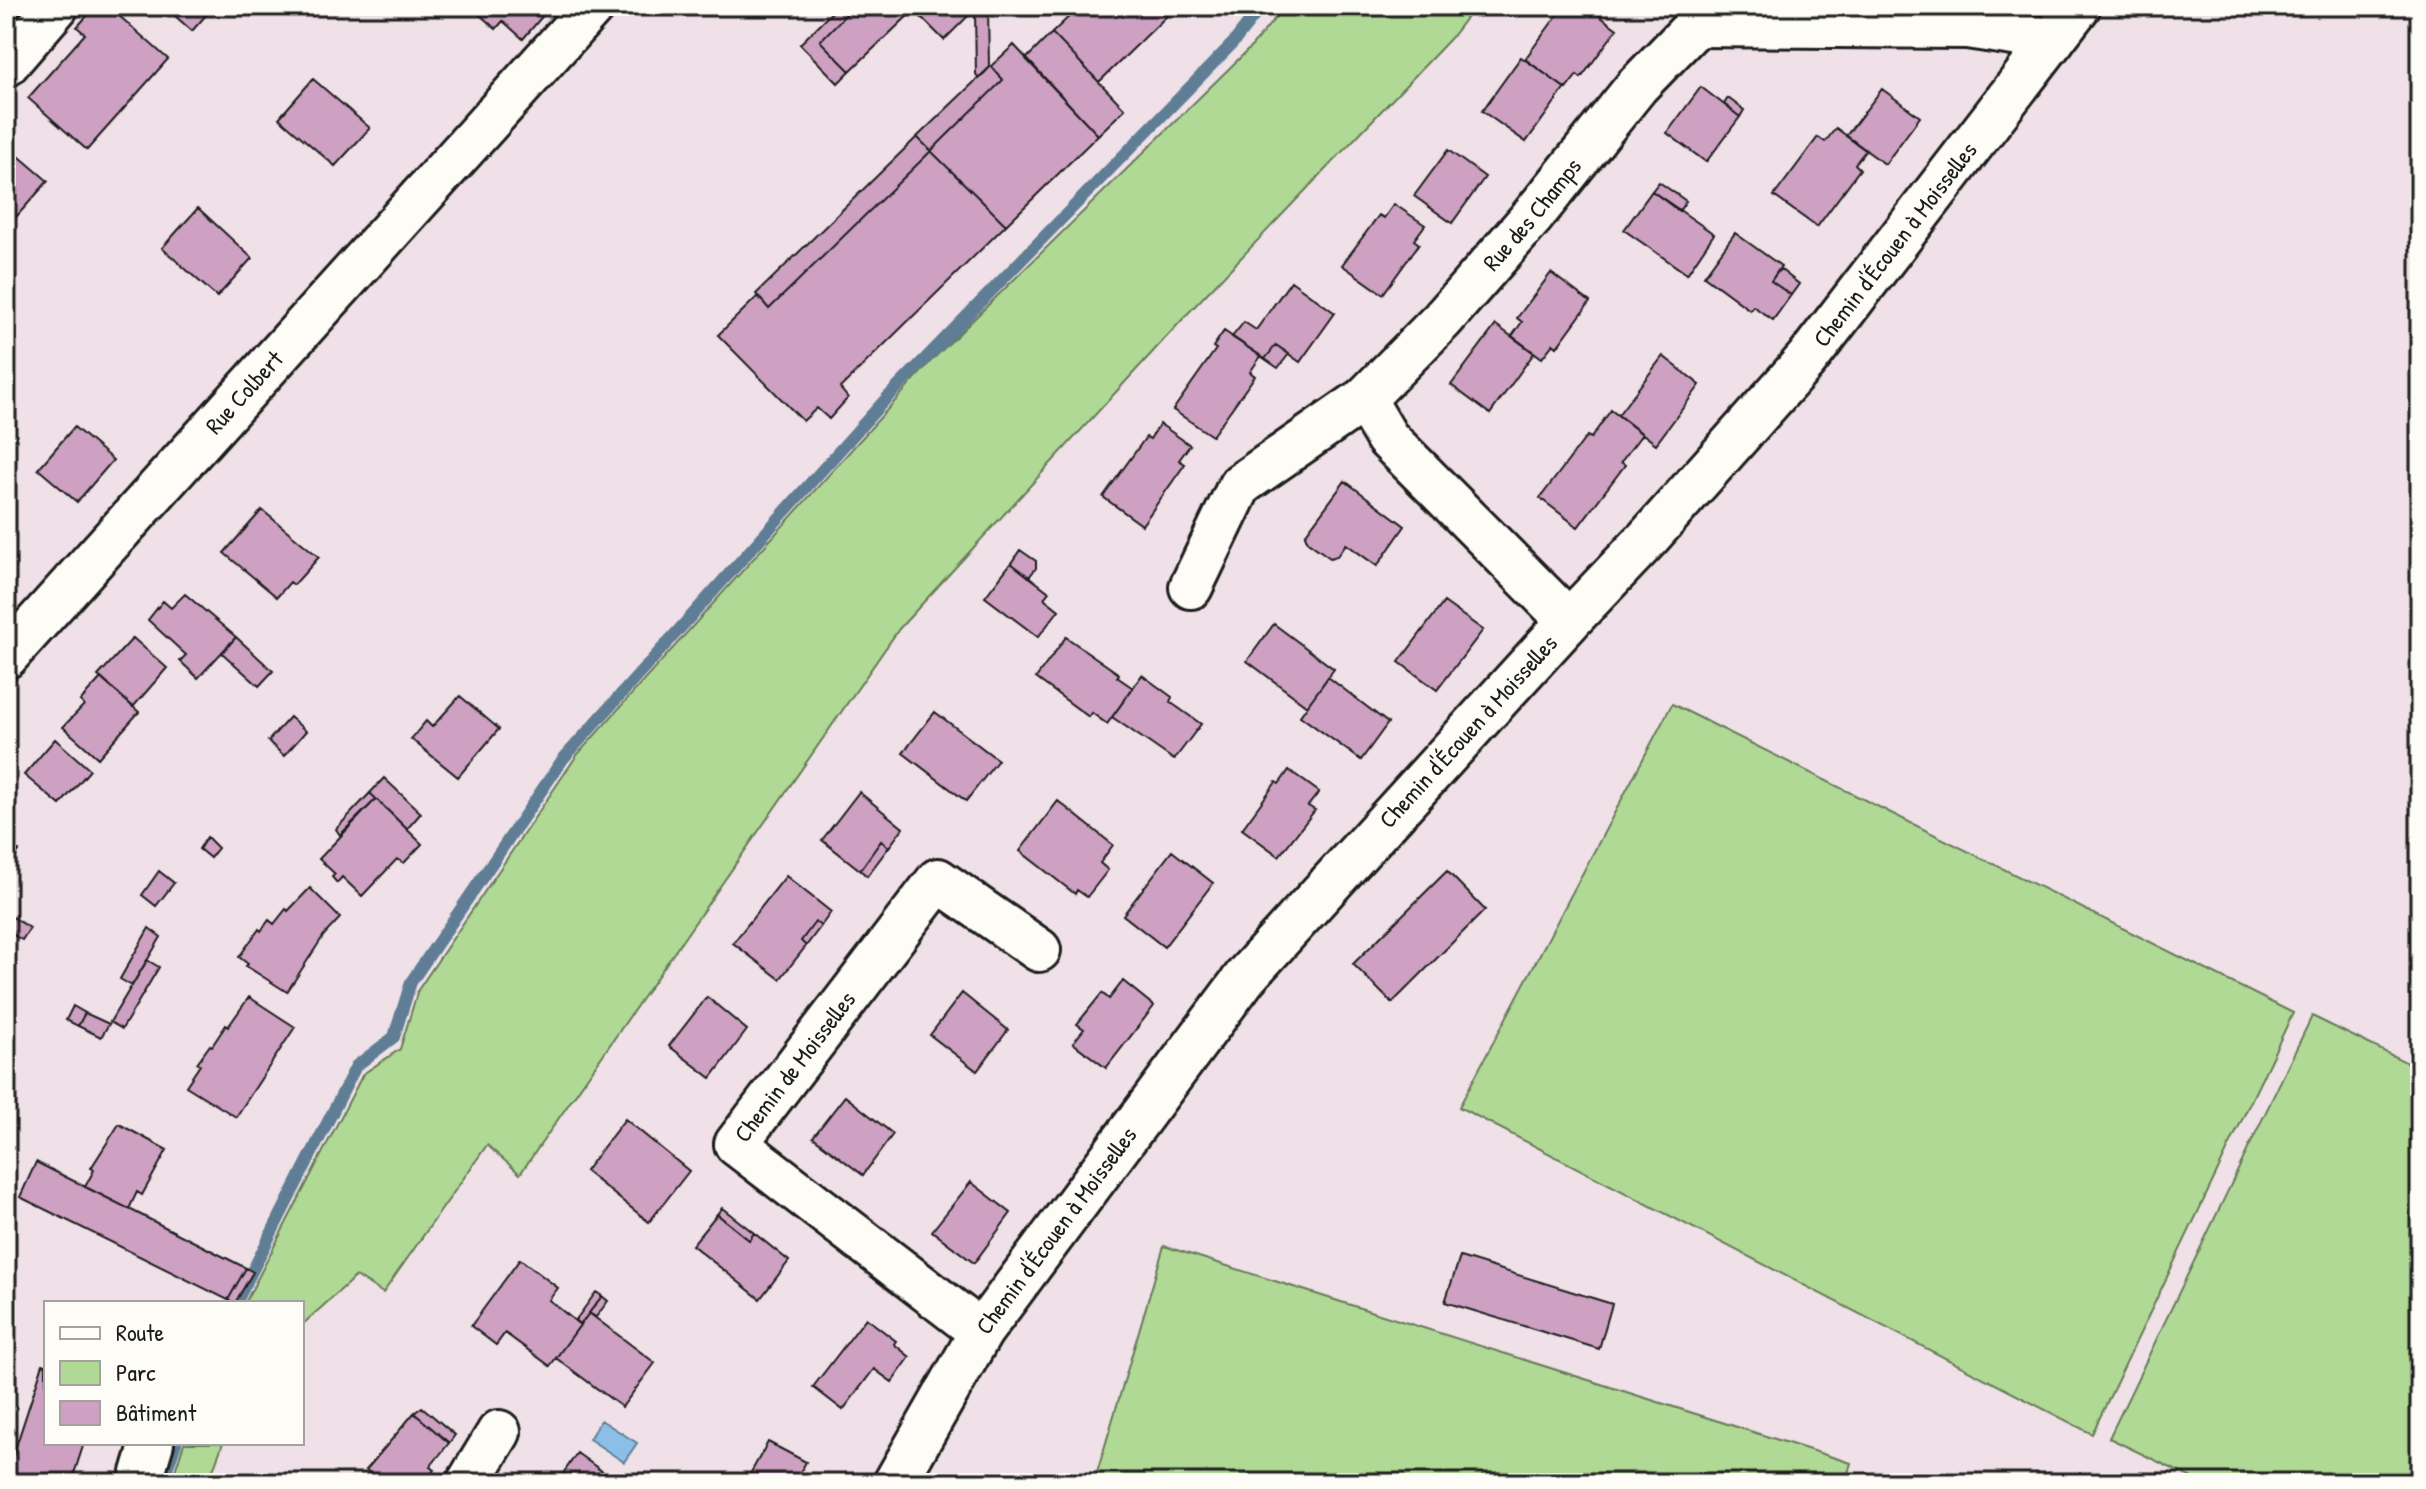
<svg xmlns="http://www.w3.org/2000/svg" width="2426" height="1489" viewBox="0 0 2426 1489" font-family="'Patrick Hand',sans-serif">
<style>
.green{fill:#b1d996;stroke:#667a59;stroke-width:2}
.water{fill:#8bbfe8;stroke:#5f7e96;stroke-width:2}
.lines{fill:none;stroke-linecap:round;stroke-linejoin:round}
.stream{stroke:#5f7e96;stroke-width:12}
.building{fill:#cea1c3;stroke:#1c1c1c;stroke-width:2}
.street-casing{stroke:#1c1c1c;stroke-width:48}
.street{stroke:#fdfcf7;stroke-width:42}
.labels{text-anchor:middle;stroke-width:7;stroke-linejoin:round;paint-order:stroke}
.street-label{font-size:24px;fill:#1c1c1c;stroke:#fdfcf7}
</style>
<rect width="100%" height="100%" fill="#efe1e7"/>
<filter id="ink" filterUnits="userSpaceOnUse"><feTurbulence type="fractalNoise" baseFrequency=".0125" numOctaves="2"/><feDisplacementMap in="SourceGraphic" scale="16" xChannelSelector="R" yChannelSelector="G"/><feConvolveMatrix kernelMatrix="1 2 1 2 8 2 1 2 1" color-interpolation-filters="sRGB"/></filter>
<g filter="url(#ink)">
<path class="green" d="M 1285,6 L 1475,6 L 1450,39 L 1192,309 L 899,629 L 520,1174 L 487,1145 L 383,1293 L 356,1276 L 302,1325 L 302,1303 L 245,1303 L 363,1074 L 400,1049 L 418,990 L 577,755 L 931,361 L 1252,46 Z
M 1672,704 L 2293,1013 L 2092,1434 L 1459,1107 Z
M 2312,1016 L 2420,1069 L 2420,1483 L 2202,1483 L 2109,1438 Z
M 1164,1246 L 1851,1463 L 1845,1483 L 1094,1483 Z
M 184,1443 L 223,1443 L 208,1483 L 171,1483 Z"/>
<path class="water" d="M 601,1420 L 637,1443 L 624,1462 L 589,1439 Z"/>
<g class="lines">
<path class="stream" d="M 236,1303 L 356,1066 L 394,1037 L 411,982 L 563,759 L 883,402 L 1233,43 L 1262,6
M 162,1483 L 176,1443"/>
</g>
<path class="building" d="M 6,6 L 29,6 L 6,32 Z
M 96,6 L 108,6 L 168,59 L 87,150 L 28,98 L 85,34 L 77,27 Z
M 164,6 L 214,6 L 192,31 Z
M 474,6 L 542,6 L 540,8 L 545,13 L 523,39 L 503,21 L 496,29 L 472,8 Z
M 838,6 L 854,6 L 820,41 L 850,71 L 838,83 L 800,44 Z
M 854,6 L 972,6 L 975,9 L 944,40 L 914,10 L 850,71 L 820,41 Z
M 972,6 L 988,6 L 989,68 L 979,79 L 976,74 L 975,9 Z
M 1080,6 L 1177,6 L 1099,82 L 1052,33 Z
M 1564,6 L 1586,6 L 1617,29 L 1581,78 L 1577,75 L 1566,89 L 1525,59 Z
M 1052,33 L 1125,109 L 1098,135 L 1026,59 Z
M 1014,45 L 1098,135 L 1006,225 L 931,151 L 1003,80 L 991,66 Z
M 1521,57 L 1565,88 L 1526,142 L 1482,111 Z
M 991,66 L 1003,80 L 931,151 L 917,137 Z
M 313,79 L 370,128 L 335,166 L 279,118 Z
M 1701,87 L 1740,117 L 1706,162 L 1667,133 Z
M 1882,89 L 1920,117 L 1885,164 L 1846,136 Z
M 1728,98 L 1744,110 L 1740,117 L 1724,104 Z
M 1836,128 L 1866,150 L 1855,164 L 1860,169 L 1817,227 L 1774,196 L 1818,137 L 1825,142 Z
M 917,137 L 931,151 L 769,309 L 756,294 Z
M 1448,150 L 1485,177 L 1452,223 L 1414,196 Z
M 931,151 L 1006,225 L 840,388 L 848,398 L 829,419 L 817,408 L 803,421 L 718,335 L 758,296 L 769,309 Z
M 14,152 L 48,181 L 16,217 L 6,208 L 6,161 Z
M 1659,182 L 1686,201 L 1679,211 L 1652,191 Z
M 1652,191 L 1714,234 L 1687,274 L 1624,230 Z
M 1394,204 L 1425,225 L 1414,240 L 1419,244 L 1383,294 L 1342,265 L 1379,215 L 1384,218 Z
M 6,208 L 16,217 L 6,229 Z
M 198,208 L 252,258 L 217,297 L 162,248 Z
M 1735,233 L 1781,266 L 1771,281 L 1791,295 L 1773,320 L 1753,306 L 1750,310 L 1704,276 Z
M 1780,269 L 1799,284 L 1791,295 L 1771,281 Z
M 1551,273 L 1590,302 L 1557,347 L 1553,344 L 1542,358 L 1512,336 L 1522,322 L 1517,318 Z
M 1291,281 L 1335,313 L 1300,362 L 1276,345 L 1265,359 L 1232,337 L 1244,322 L 1256,330 Z
M 1496,325 L 1534,353 L 1490,414 L 1451,385 Z
M 1224,331 L 1261,356 L 1250,372 L 1255,376 L 1212,436 L 1173,410 L 1216,349 L 1213,347 Z
M 1276,345 L 1289,354 L 1278,368 L 1265,359 Z
M 1663,356 L 1700,385 L 1656,444 L 1618,415 Z
M 1611,410 L 1642,434 L 1621,462 L 1625,465 L 1578,527 L 1540,498 L 1587,436 L 1591,438 Z
M 1160,424 L 1190,445 L 1179,460 L 1185,464 L 1142,525 L 1103,497 L 1146,437 L 1150,439 Z
M 74,427 L 113,460 L 77,502 L 38,469 Z
M 1345,481 L 1405,526 L 1377,566 L 1346,544 L 1337,556 L 1330,558 L 1308,542 L 1305,535 Z
M 262,510 L 319,557 L 294,585 L 290,582 L 277,597 L 224,553 Z
M 1020,550 L 1036,561 L 1036,568 L 1029,577 L 1011,563 Z
M 1011,563 L 1049,592 L 1044,598 L 1059,610 L 1038,637 L 985,597 Z
M 185,594 L 236,637 L 198,678 L 180,661 L 186,655 L 148,620 L 163,601 L 171,608 Z
M 1444,602 L 1483,630 L 1437,690 L 1399,662 Z
M 1274,624 L 1334,669 L 1307,706 L 1247,661 Z
M 236,637 L 273,671 L 259,686 L 222,653 Z
M 1066,637 L 1119,674 L 1117,677 L 1133,688 L 1107,724 L 1092,713 L 1089,717 L 1036,678 Z
M 133,638 L 167,668 L 133,707 L 98,676 Z
M 1142,675 L 1172,697 L 1170,702 L 1201,724 L 1174,760 L 1112,717 Z
M 1328,677 L 1388,723 L 1361,760 L 1300,716 Z
M 101,678 L 139,712 L 98,758 L 63,727 L 84,705 L 80,701 Z
M 460,696 L 499,729 L 458,777 L 411,739 L 426,721 L 432,727 Z
M 935,712 L 998,760 L 966,801 L 903,753 Z
M 290,717 L 306,731 L 284,756 L 268,741 Z
M 55,739 L 90,770 L 60,805 L 24,775 Z
M 1289,770 L 1319,792 L 1308,806 L 1315,810 L 1279,856 L 1242,829 L 1276,782 L 1279,784 Z
M 384,778 L 421,813 L 407,829 L 370,793 Z
M 859,792 L 903,828 L 889,847 L 881,841 L 860,870 L 822,840 Z
M 370,793 L 376,799 L 340,835 L 336,829 Z
M 376,799 L 422,844 L 404,863 L 397,859 L 362,896 L 342,877 L 337,883 L 332,877 L 335,874 L 319,859 Z
M 1058,801 L 1113,845 L 1100,863 L 1108,870 L 1087,897 L 1077,890 L 1075,894 L 1020,851 Z
M 207,837 L 218,848 L 210,858 L 199,849 Z
M 881,841 L 889,847 L 867,876 L 860,870 Z
M 7,842 L 19,851 L 6,868 L 6,843 Z
M 1172,851 L 1213,883 L 1164,947 L 1123,915 Z
M 159,871 L 174,883 L 156,906 L 142,895 Z
M 1447,871 L 1485,910 L 1392,1003 L 1353,964 Z
M 786,876 L 831,912 L 821,926 L 815,922 L 801,941 L 806,946 L 780,979 L 733,943 Z
M 310,888 L 340,918 L 324,935 L 287,992 L 246,966 L 248,964 L 239,957 L 259,929 L 261,931 L 269,920 L 274,924 L 286,909 L 288,911 Z
M 6,913 L 30,928 L 22,940 L 6,931 Z
M 815,922 L 821,926 L 806,946 L 801,941 Z
M 149,928 L 161,937 L 132,986 L 120,979 Z
M 147,960 L 159,967 L 122,1029 L 110,1022 Z
M 1123,981 L 1154,1006 L 1106,1068 L 1073,1043 L 1084,1029 L 1077,1024 L 1102,993 L 1109,999 Z
M 962,993 L 1008,1030 L 977,1071 L 930,1035 Z
M 249,997 L 295,1027 L 236,1117 L 186,1086 L 200,1065 L 197,1063 L 210,1045 L 212,1046 L 226,1025 L 228,1027 Z
M 707,997 L 747,1030 L 711,1078 L 669,1046 Z
M 73,1006 L 85,1013 L 78,1026 L 66,1020 Z
M 85,1013 L 109,1024 L 101,1037 L 78,1026 Z
M 845,1096 L 893,1134 L 863,1175 L 813,1137 Z
M 625,1119 L 689,1171 L 649,1222 L 585,1171 Z
M 119,1124 L 167,1150 L 142,1195 L 137,1192 L 129,1209 L 85,1187 L 94,1170 L 91,1168 Z
M 36,1162 L 246,1268 L 228,1300 L 20,1197 Z
M 971,1182 L 1011,1213 L 974,1263 L 932,1231 Z
M 722,1208 L 754,1233 L 749,1240 L 717,1214 Z
M 717,1214 L 749,1240 L 754,1233 L 789,1261 L 760,1299 L 692,1245 Z
M 1460,1257 L 1612,1304 L 1599,1349 L 1445,1302 Z
M 520,1259 L 558,1288 L 549,1300 L 580,1325 L 550,1366 L 505,1333 L 496,1345 L 471,1326 Z
M 246,1268 L 253,1272 L 235,1303 L 228,1300 Z
M 596,1292 L 602,1296 L 580,1325 L 575,1321 Z
M 602,1296 L 608,1301 L 596,1317 L 589,1313 Z
M 589,1313 L 655,1363 L 622,1407 L 556,1358 Z
M 866,1318 L 896,1341 L 894,1344 L 910,1357 L 892,1382 L 874,1369 L 843,1410 L 813,1387 Z
M 43,1364 L 46,1365 L 46,1443 L 84,1443 L 71,1483 L 6,1483 L 6,1477 Z
M 422,1407 L 455,1435 L 449,1443 L 414,1413 Z
M 414,1413 L 449,1443 L 430,1467 L 434,1470 L 424,1483 L 382,1483 L 366,1470 Z
M 768,1442 L 806,1462 L 794,1483 L 745,1483 Z
M 577,1453 L 618,1483 L 558,1481 Z"/>
<g class="lines">
<defs>
<g id="street">
<path d="M 1696,25 L 1967,27 L 2053,40"/>
<path d="M 6,65 L 57,6"/>
<path d="M 1364,399 L 1387,438 L 1569,621"/>
<path id="s1" d="M 1191,587 L 1240,485 L 1364,399 L 1442,320 L 1531,218 L 1637,86 L 1696,25 L 1707,6"/>
<path id="s2" d="M 6,657 L 593,6"/>
<path id="s3" d="M 981,1332 L 736,1144 L 938,880 L 1039,950"/>
<path d="M 140,1483 L 152,1443"/>
<path d="M 468,1483 L 499,1432"/>
<path id="s4" d="M 895,1483 L 981,1332 L 1246,976 L 1569,621 L 1648,538 L 1807,359 L 2079,6"/>
</g>
</defs>
<use href="#street" class="street-casing"/>
<use href="#street" class="street"/>
</g>
</g>
<g class="labels">
<g class="street-label">
<text dy="8" stroke="none"><textPath href="#s1" startOffset="514">Rue des Champs</textPath></text>
<text dy="8" stroke="none"><textPath href="#s4" startOffset="1596">Chemin d'Écouen à Moisselles</textPath></text>
<text dy="8" stroke="none"><textPath href="#s2" startOffset="356">Rue Colbert</textPath></text>
<text dy="8" stroke="none"><textPath href="#s4" startOffset="948">Chemin d'Écouen à Moisselles</textPath></text>
<text dy="8" stroke="none"><textPath href="#s3" startOffset="406">Chemin de Moisselles</textPath></text>
<text dy="8" stroke="none"><textPath href="#s4" startOffset="300">Chemin d'Écouen à Moisselles</textPath></text>
</g>
</g>
<rect width="2426" height="1489" fill="none" stroke="#fdfcf7" stroke-width="32"/>
<rect x="16" y="16" width="2394" height="1457" fill="none" stroke="#1c1c1c" stroke-width="3" filter="url(#ink)"/>
<rect x="44" y="1301" width="260" height="144" fill="#fdfcf7" stroke="#a3a29f" stroke-width="2"/>
<rect x="60" y="1327" width="40" height="12" fill="#fdfcf7" stroke="#a3a29f" stroke-width="2"/>
<text x="116" y="1341" font-size="24" fill="#1c1c1c">Route</text>
<rect x="60" y="1361" width="40" height="24" fill="#b1d996" stroke="#a3a29f" stroke-width="2"/>
<text x="116" y="1381" font-size="24" fill="#1c1c1c">Parc</text>
<rect x="60" y="1401" width="40" height="24" fill="#cea1c3" stroke="#a3a29f" stroke-width="2"/>
<text x="116" y="1421" font-size="24" fill="#1c1c1c">Bâtiment</text>
</svg>
